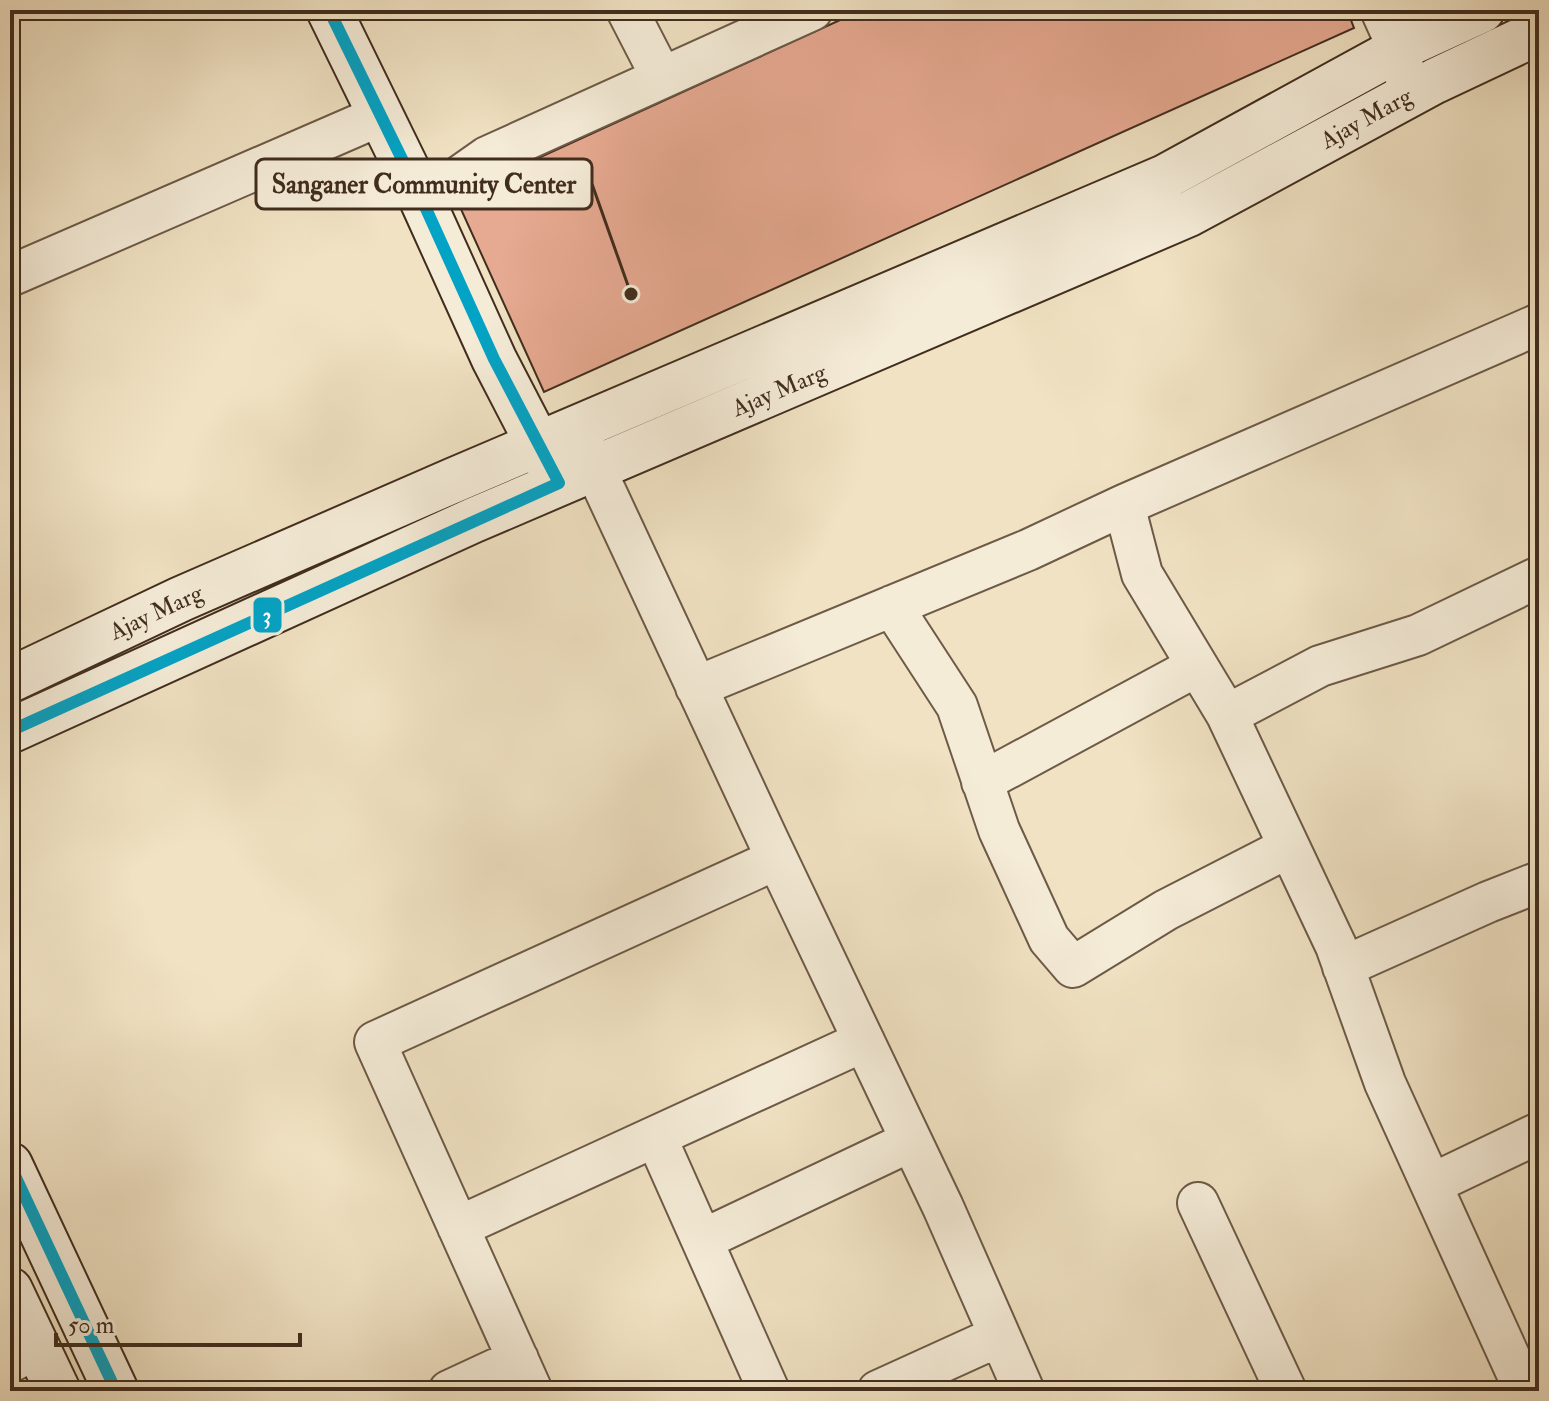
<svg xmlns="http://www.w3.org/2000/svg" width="1549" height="1401" viewBox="0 0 1549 1401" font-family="'IM FELL Double Pica',serif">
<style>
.building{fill:#e6a991;stroke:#412d1e;stroke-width:2}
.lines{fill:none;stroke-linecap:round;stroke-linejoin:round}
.street-casing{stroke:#6d5a47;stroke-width:44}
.secondary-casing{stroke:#412d1e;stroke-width:48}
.street{stroke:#f5ecd8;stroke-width:40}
.secondary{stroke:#f5ecd8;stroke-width:44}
.bus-1-casing{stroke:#f5ecd8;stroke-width:18}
.bus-1{stroke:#03a3c5;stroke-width:12}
.labels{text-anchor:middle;stroke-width:8;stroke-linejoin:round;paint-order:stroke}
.street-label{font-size:24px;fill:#412d1e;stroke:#f5ecd8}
.leader{fill:none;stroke:#412d1e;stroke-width:3}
.callout-dot{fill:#412d1e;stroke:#f5ecd8;stroke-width:3}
.callout{fill:#f5ecd8;stroke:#412d1e;stroke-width:3}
.callout-label{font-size:26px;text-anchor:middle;font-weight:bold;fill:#412d1e}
.line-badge{stroke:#f5ecd8;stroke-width:3}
.badge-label{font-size:22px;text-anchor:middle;font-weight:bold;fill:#fff}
</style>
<rect width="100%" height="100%" fill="#f0e2c3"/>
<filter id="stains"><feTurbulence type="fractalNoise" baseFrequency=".0025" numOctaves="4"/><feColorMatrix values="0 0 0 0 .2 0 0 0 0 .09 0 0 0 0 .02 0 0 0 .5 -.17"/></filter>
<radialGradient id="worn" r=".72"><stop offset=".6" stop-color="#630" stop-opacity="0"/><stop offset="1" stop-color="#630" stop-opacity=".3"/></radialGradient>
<path class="building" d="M 862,10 L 1347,10 L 1354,28 L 544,392 L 455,196 Z"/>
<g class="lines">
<defs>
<path id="street" d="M 627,10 L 662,78
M 1381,10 L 1399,50 L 1406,79
M 423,202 L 487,157 L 812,10
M 10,276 L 379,116
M 582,441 L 768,840 L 943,1207 L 1024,1391
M 892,606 L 957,706 L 999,830 L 1049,939 L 1073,967 L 1166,910 L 1289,847
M 696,687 L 1028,550 L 1124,505
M 1227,715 L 1320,666 L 1418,635 L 1539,577
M 982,782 L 1197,666
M 1343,967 L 1488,902 L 1539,882
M 656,1137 L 769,1391
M 1432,1184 L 1539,1133
M 1198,1203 L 1286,1391
M 458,1227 L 864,1041
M 702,1240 L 911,1141
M 10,1362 L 37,1349
M 449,1391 L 518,1359
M 532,1391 L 375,1042 L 777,859
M 878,1391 L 999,1336
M 1525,1391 L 1385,1083 L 1336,946 L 1227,715 L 1142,574 L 1124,505 L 1539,324"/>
<path id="secondary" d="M 329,10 L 423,202 L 494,359 L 552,471
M 10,680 L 181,599 L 452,481 L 1165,177 L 1410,43 L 1482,10
M 10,731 L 474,520 L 1189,214 L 1435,81 L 1539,32
M 10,1165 L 116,1391
M 10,1290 L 58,1391"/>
</defs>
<use href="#street" class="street-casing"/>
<use href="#secondary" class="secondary-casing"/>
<use href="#street" class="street"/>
<use href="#secondary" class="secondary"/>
<defs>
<path id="bus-1" d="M 10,731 L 559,483 L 494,359 L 423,202 L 329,10
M 10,1165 L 116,1391"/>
</defs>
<use href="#bus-1" class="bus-1-casing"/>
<use href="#bus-1" class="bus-1"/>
</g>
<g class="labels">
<g class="street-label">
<text transform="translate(1366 118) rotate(-29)" y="8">Ajay Marg</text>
<text transform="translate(779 390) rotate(-23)" y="8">Ajay Marg</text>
<text transform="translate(156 612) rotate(-25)" y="8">Ajay Marg</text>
</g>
</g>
<path class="leader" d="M631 294L592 184"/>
<circle class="callout-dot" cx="631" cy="294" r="8"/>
<rect class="callout" x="256" y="159" width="336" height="50" rx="8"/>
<g class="callout-label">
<text x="424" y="193">Sanganer Community Center</text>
</g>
<rect class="line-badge" x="252" y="596" width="31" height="38" rx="8" fill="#03a3c5"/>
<g class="badge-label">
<text x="267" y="623">3</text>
</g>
<rect width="1549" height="1401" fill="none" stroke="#f0e2c3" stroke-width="40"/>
<rect x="12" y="12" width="1525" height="1377" fill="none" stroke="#412d1e" stroke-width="4"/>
<rect x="20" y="20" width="1509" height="1361" fill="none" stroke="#412d1e" stroke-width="2"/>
<path d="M56 1333v12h244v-12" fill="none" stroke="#412d1e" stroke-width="4"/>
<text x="68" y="1333" font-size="24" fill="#412d1e" stroke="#f5ecd8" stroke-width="6" paint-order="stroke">50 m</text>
<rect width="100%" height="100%" filter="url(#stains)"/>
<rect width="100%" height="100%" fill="url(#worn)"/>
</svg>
